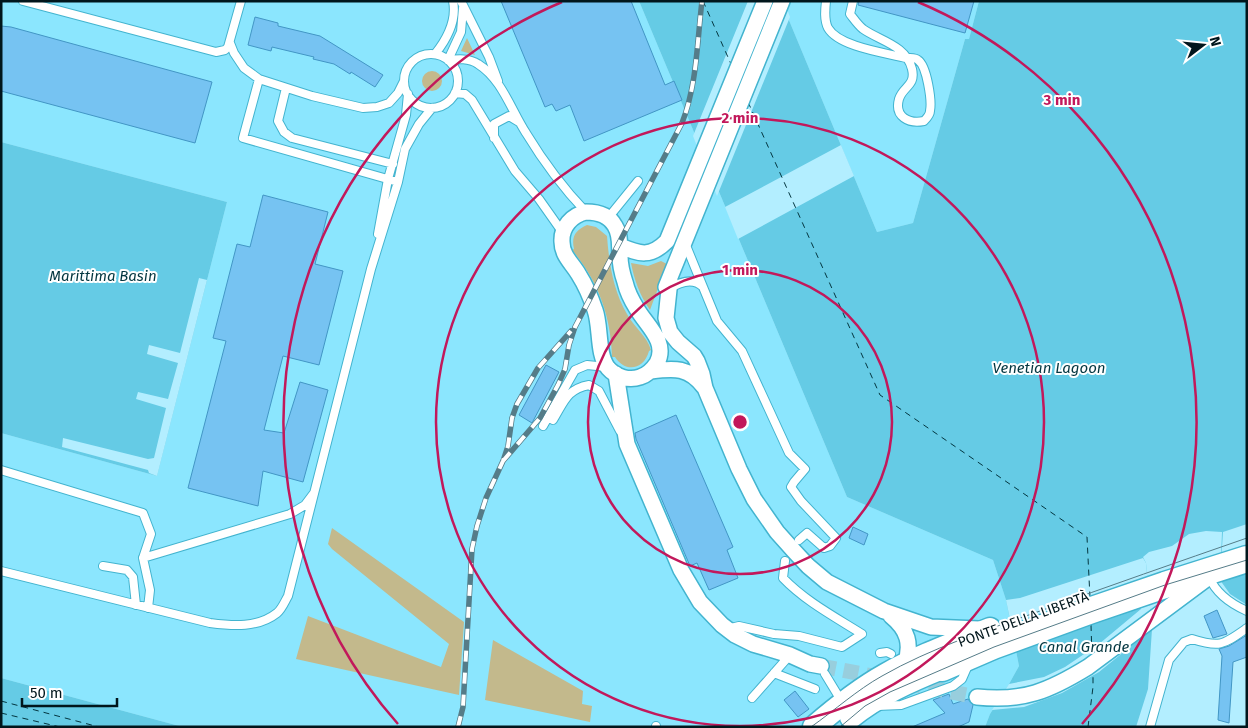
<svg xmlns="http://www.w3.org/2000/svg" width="1248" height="728" viewBox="0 0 1248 728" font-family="'Fira Sans',sans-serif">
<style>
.built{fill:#8be6fe}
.green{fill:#c3b98c}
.water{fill:#65cbe5}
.pier{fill:#b3eeff}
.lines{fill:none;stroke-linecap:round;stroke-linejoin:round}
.ferry{stroke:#033640;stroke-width:1;stroke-dasharray:6 5;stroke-linecap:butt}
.building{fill:#76c3f2;stroke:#4296c5}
.street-tunnel{stroke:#98cedd;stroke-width:15;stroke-dasharray:15 8;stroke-linecap:butt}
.lane-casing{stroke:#43b4cf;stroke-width:10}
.street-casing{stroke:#43b4cf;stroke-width:18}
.primary-casing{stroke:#43b4cf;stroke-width:25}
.highway-casing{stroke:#43b4cf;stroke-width:29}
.lane{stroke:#fff;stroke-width:8}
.street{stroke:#fff;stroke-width:15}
.primary{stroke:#fff;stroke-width:22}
.highway{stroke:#fff;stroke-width:26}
.tram{stroke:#557c88;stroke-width:1}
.rail-casing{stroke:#557c88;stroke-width:5.5}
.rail{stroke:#fff;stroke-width:4;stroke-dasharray:11;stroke-linecap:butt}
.ring{fill:none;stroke:#c2185b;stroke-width:2.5}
.labels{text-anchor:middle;stroke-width:4;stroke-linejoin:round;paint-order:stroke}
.street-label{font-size:14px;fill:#01161c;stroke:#fff}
.water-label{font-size:15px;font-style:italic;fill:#033640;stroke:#fff}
.centre{fill:#c2185b;stroke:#fff;stroke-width:2.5}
.ring-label{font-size:15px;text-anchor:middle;font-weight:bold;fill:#c2185b;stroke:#fff;stroke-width:4;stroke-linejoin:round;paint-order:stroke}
</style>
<rect width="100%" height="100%" fill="#b3eeff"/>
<path class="built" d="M 1,1 L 639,1 L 847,497 L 993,560 L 1006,600 L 1019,666 L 1009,684 L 990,714 L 985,727 L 183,727 L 1,678 L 1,433 L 157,476 L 227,202 L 1,142 Z
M 781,1 L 979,1 L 969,39 L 965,39 L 913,223 L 877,232 Z"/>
<path class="green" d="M 467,38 L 475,55 L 461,51 Z
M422 81a10 10 0 1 1 20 0a10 10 0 1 1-20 0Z
M 587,225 L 596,227 L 607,236 C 609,263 613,290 627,314 C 634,327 647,336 651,350 L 649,351 C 644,370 625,373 615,357 L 612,357 C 611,316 598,281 572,250 L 574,249 C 571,236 576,230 587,225 Z
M 661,261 L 667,264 L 650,310 C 640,296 634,279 631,263 L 648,266 Z
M 332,528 L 464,622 L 459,695 L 296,659 L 308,616 L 441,667 L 449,644 L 332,549 L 328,544 Z
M 493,640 L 583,691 L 582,704 L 592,706 L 590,722 L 485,700 Z"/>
<path class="water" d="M 639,1 L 781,1 L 877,232 L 913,223 L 965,39 L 969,39 L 979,1 L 1247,1 L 1247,605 L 1230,594 L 1220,580 L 1222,532 L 1206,531 L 1189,534 L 1172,546 L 1149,552 L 1143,557 L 1146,563 L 1152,629 L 1148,689 L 1136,727 L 985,727 L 990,714 L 1009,684 L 1019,666 L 1006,600 L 993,560 L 847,497 Z
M 1,142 L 227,202 L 157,476 L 1,433 Z
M 1,678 L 183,727 L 1,727 Z"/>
<path class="pier" d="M 748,1 L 784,1 L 790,17 L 717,196 L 693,136 Z
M 841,145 L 854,176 L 738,239 L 725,207 Z
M 199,278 L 207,280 L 157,476 L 149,473 L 148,470 L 62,447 L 63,438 L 148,459 L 154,458 L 166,408 L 136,399 L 138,392 L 168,399 L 178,363 L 147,354 L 149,345 L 180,353 Z
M 1247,524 L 1247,568 L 1220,580 L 1223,532 Z
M 1143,558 L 1146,563 L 1152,629 L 1099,672 L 1062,693 L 1024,707 L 992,710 L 1009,684 L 1044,677 L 1065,667 L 1099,644 L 1141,609 L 1140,606 L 1016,648 L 1006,600 L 1020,598 Z"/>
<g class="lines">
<path class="ferry" d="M 703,1 L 731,64
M 748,102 L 880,395 L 1087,537 L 1090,598
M 1091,625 L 1092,656
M 1,701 L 99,727
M 1,713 L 60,727
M 1088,727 L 1093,687 L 1093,672"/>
</g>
<path class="building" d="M 501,1 L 631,1 L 665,85 L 674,81 L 682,100 L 584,141 L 570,105 L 556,111 L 552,104 L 545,107 Z
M 859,1 L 974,1 L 965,33 L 858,5 Z
M 255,17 L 278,23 L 278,26 L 320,36 L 383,75 L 375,87 L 351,72 L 350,74 L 334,64 L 313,59 L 314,57 L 272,47 L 271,51 L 248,45 Z
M 1,26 L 11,27 L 212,82 L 195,143 L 1,91 Z
M 263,195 L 328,212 L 315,264 L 343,271 L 319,365 L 283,356 L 264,430 L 284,433 L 300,382 L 328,390 L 303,482 L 263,471 L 258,506 L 188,488 L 226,341 L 213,338 L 237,244 L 250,247 Z
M 546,365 L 559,372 L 532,423 L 519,415 Z
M 676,415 L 733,547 L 727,550 L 738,578 L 709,590 L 697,563 L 690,566 L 636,439 L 635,433 Z
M 853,527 L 868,534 L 864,545 L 849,538 Z
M 1217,610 L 1227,634 L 1213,638 L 1204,616 Z
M 1247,635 L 1247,657 L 1233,662 L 1229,723 L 1218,720 L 1222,656 L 1219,649 L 1229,646 Z
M 795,691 L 809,709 L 798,717 L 784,700 Z
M 949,694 L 953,704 L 968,699 L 973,705 L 969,722 L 958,727 L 912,727 L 945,713 L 933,700 Z"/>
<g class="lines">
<path class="street-tunnel" d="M 821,666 L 883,678
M 906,683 L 977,697"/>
<defs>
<path id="lane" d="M 23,1 L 216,52 L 225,50 L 228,47 L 241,1
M 461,1 L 489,57 L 498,81
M 826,1 C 825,10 824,20 828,28 C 839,47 886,53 906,58 C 910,58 915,57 918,60 C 927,66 932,101 930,111 C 930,115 927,118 924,121 C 909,124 894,117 899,99 C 903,86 916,86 912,69 C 906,45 880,41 863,29 C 858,25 854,19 850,14 L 853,1
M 230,43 L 234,53 L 244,68 L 259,79 L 312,96 L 363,108 L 377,107 L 389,103 L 398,93 L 404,81
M 435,54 C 447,39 457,21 453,1
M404 81a27 27 0 1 1 54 0a27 27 0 1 1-54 0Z
M 448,60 C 458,59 469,58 478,64 C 502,79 511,110 526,133 C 543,161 563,188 586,212
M 448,60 L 461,32 L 463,8
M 259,79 L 243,138 L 398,182
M 286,88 L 278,121 L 284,132 L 292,138 L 393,164
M 455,93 L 465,94 L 472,100 L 515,171 L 539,199 L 563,233
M 494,138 L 494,124 L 509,116 L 519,122
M 608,218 L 638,181
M 378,234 L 388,179 L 406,115 L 408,94
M 703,287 L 717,321 L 742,351 L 789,453 L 805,469 L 794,482 L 791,487 L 801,501 L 836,538 L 830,546 L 824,548 L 807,533 L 799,540
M 669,289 C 680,282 693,277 703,287 L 685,243
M 553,420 C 564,402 567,389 589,385 L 599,391 L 620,431
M 543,426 L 575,370 L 587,365 L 607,367
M 1,470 L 143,513 L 151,534 L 143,558
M 103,566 L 127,570 L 133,577 L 136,605
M 1,571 L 210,623 C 233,626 258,628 277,613 C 282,609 285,601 288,596 L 371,269 L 398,182 L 405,149 L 419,124 L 432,108
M 1209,577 C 1216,593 1231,604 1247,611
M 148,608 L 150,590 L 143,558 L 290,514 L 305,505 L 314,493
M 727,629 L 739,626 L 774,634 L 799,636 L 842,647 L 862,634 C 835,617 805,601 783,578 L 785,561
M 880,653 L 887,652 L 891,654
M 774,673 L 815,689
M 825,674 L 842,702
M 752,698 L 790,655
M 877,706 L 901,705 L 953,686 L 962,679 L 969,663
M 656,727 L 656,726
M 1150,727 L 1169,660 L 1184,642 L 1192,639 C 1220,648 1223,645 1247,628"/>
<path id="street" d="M 586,212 C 598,212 609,215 615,226 C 621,235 619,245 620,256 C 620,265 622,273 625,282 C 627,291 632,301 637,309 C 647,326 668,342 657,363 C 653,369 647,375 640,377 C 629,381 616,377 608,368 C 597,355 601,326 595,310 C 591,298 586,286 579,275 C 573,264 562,256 562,242 C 561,227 572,215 586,212 Z
M 620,246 C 640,254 650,258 667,241 L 765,1
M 670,280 L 666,318 L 670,332 L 678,342 L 694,356 L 697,361 L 702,374 L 705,388 L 739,469 L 754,499 L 777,532 L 794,551 L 808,566 L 827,582 L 884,611 L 931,627 L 979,629
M 666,287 L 782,1
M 651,371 C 675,368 689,367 704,387
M 616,374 L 627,444 L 681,570 L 700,602 L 722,625 L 735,635 L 753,644 L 790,655 L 810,664 L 821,666
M 891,616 C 908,630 912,644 905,665
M 977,697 C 1023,702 1049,691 1088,667 L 1205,580"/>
<path id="primary" d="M 851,717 C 878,695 910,681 942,668
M 814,727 C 836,708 860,689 885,675 C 918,656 955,643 990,629"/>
<path id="highway" d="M 942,668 L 993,646 L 1089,611 L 1165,585 L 1247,559"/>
</defs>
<use href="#lane" class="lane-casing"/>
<use href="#street" class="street-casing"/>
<use href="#primary" class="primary-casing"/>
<use href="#highway" class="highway-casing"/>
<use href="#lane" class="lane"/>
<use href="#street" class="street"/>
<use href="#primary" class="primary"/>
<use href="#highway" class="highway"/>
<path class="tram" d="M 811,727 C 835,710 857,690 882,676 C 931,648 987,630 1040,611 C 1109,586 1178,562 1247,538
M 840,727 L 865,706 L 890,692 L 994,647 L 1165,585 L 1247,560"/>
<defs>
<path id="rail" d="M 503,461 L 540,418 L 558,385 L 565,369 L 569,345 L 575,327 L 682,123 C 697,85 697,42 702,1
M 458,727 L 463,707 L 472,549 L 477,526 L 486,498 L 503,461 L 508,446 L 512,418 L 517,404 L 538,368 L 571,331"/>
</defs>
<use href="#rail" class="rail-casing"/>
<use href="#rail" class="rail"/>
</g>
<g class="ring">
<circle cx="740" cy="422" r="152"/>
<circle cx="740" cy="422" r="304"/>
<path d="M398 724A456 456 0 0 1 562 2M918 2A456 456 0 0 1 1082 724"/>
</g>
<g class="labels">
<g class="street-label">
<text transform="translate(1023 619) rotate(-20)" y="5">PONTE DELLA LIBERTÀ</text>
</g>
<g class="water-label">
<text x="103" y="281">Marittima Basin</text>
<text x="1049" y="373">Venetian Lagoon</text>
<text x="1084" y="652">Canal Grande</text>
</g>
</g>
<circle cx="740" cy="422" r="8" class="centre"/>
<g class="ring-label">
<text x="1062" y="105">3 min</text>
<text x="740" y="123">2 min</text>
<text x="740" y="275">1 min</text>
</g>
<rect width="1248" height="728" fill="none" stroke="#01161c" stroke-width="5"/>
<g transform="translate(1203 45) rotate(74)" stroke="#ffffff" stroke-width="4" paint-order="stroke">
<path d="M0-4L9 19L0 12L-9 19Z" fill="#01161c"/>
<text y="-8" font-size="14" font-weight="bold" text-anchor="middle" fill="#01161c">N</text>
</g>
<path d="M22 698v8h95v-8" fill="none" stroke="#01161c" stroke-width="2.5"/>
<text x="30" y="698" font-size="15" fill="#01161c" stroke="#ffffff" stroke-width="4" paint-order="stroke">50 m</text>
</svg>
